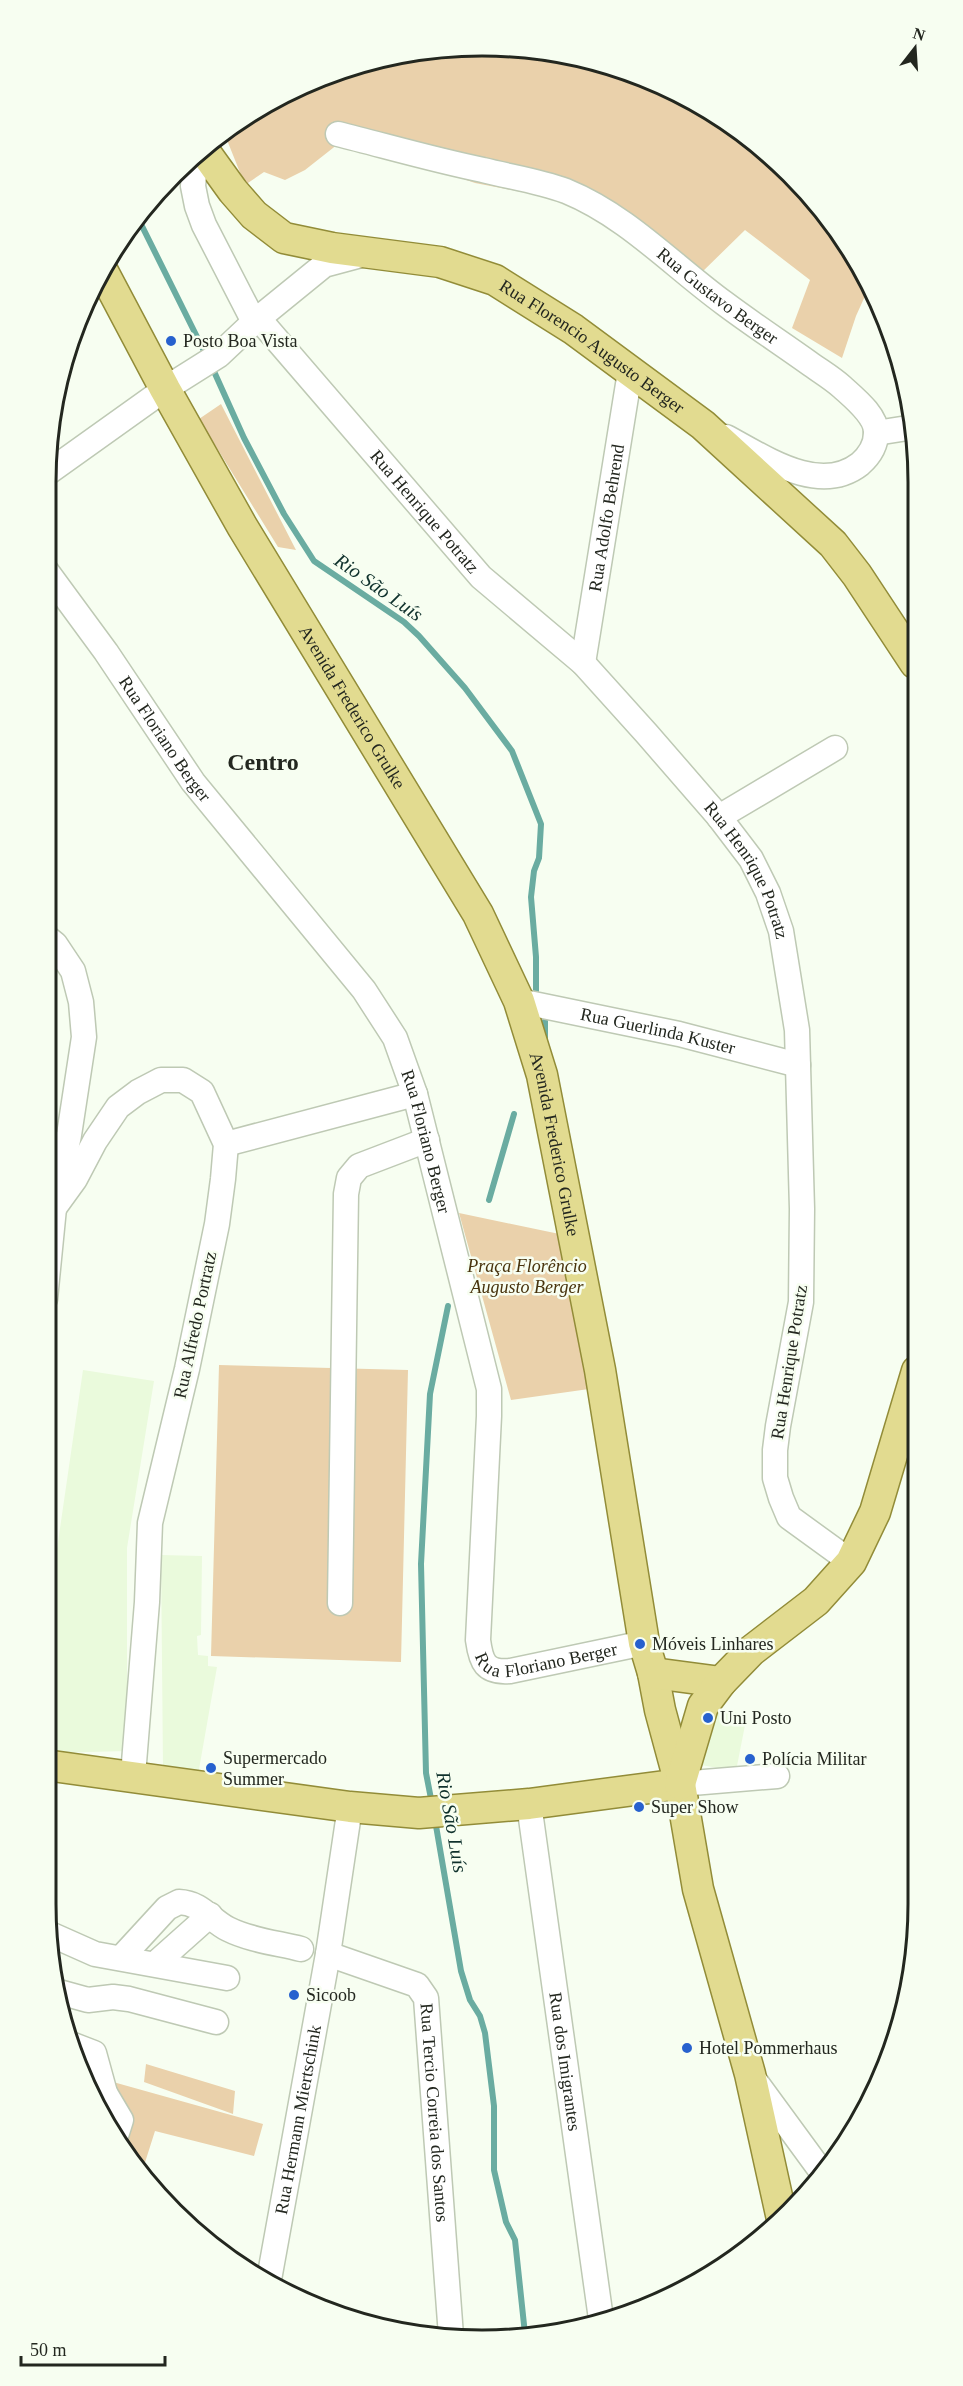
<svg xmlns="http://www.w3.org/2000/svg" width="963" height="2386" viewBox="0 0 963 2386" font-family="Georgia,serif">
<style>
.built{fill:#eafadc}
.green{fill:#ead1ab}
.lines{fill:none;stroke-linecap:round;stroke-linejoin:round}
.stream{stroke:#6aaca1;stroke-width:6}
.minor-casing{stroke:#bec9b4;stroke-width:27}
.major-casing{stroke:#928c38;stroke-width:33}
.minor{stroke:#fff;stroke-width:24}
.major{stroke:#e2db90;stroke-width:30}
.poi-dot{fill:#2761ce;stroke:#f7fef1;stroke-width:2}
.labels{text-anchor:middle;stroke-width:5;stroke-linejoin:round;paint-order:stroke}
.street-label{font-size:18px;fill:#23271f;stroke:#f7fef1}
.poi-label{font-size:18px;fill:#23271f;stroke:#f7fef1;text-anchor:start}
.park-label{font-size:18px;font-style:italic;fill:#48330d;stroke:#f7fef1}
.water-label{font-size:20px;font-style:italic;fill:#0f312c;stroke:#f7fef1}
.district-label{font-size:24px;font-weight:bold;fill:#23271f;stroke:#f7fef1}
.rim{fill:none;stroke:#23271f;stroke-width:3}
</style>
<rect width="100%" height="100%" fill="#f7fef1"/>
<path class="built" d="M 83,1370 L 154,1381 L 127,1548 L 127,1751 L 49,1753 L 57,1549 Z
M 161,1555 L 202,1556 L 201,1635 L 197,1636 L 198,1655 L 208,1656 L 208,1666 L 217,1667 L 198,1775 L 163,1769 Z
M 710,1706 L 747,1715 L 736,1771 L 695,1764 Z"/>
<path class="green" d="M 453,46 L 538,49 L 621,68 L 724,118 L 810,194 L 870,285 L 856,316 L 842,358 L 792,328 L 810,280 L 745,230 L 697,277 L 579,203 L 475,183 L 414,162 L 382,147 L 373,130 L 352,133 L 305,170 L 285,180 L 264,172 L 245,185 L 227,140 L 231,126 L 288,90 L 368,60 Z
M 221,404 L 296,550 L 278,547 L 199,419 Z
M 459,1213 L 569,1236 L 596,1388 L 511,1400 Z
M 219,1365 L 408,1370 L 401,1662 L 211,1656 Z
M 146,2064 L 235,2091 L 233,2114 L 144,2082 Z
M 81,2073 L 263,2124 L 254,2156 L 155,2131 L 141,2175 L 103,2122 Z"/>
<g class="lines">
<path class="stream" d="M 137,216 L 206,355
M 212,367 L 244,438 L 284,514 L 314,561 L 404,622 L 419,636 L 465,688 L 512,751 L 541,824 L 539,858 L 534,871 L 531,897 L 536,957 L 536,991
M 545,1042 L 545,1021
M 489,1200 L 514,1114
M 432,1804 L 426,1773 L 421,1564 L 430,1394 L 448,1306
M 435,1820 L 461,1971 L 470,2000 L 480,2016 L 485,2033 L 494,2106 L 494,2170 L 506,2222 L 515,2240 L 525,2334"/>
<defs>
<g id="minor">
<path id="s1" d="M 338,134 C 386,146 434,160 483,170 C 511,177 539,181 566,191 C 627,216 672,265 724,303 C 752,324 781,343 809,363 C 820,371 832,378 842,387 C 854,398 877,416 876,433 C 876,446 869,456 860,464 C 819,496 764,457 726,437"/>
<path d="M 196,154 L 193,186 L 197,206 L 204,225 L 254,322"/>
<path id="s2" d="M 259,319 L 481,577 L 583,663 L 647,734 L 719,817 L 751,859 L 768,893 L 781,931 L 797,1030 L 802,1209 L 801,1302 L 778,1426 L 775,1450 L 775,1478 L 781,1498 L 789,1517 L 851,1562"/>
<path d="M 876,433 L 914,427"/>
<path d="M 46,474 L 165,389 L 219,355 L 254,322 L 324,265 L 365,254"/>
<path id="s3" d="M 45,569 L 106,652 L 193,782 L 364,990 L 395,1038 L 415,1094 L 489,1389 L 489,1416 L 478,1640 C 481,1662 485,1673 510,1671 L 644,1643"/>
<path id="s4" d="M 583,663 L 630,372"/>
<path d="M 719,817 L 835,748"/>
<path d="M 45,936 L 55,944 L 73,971 L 81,1002 L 84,1037 L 69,1135 L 54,1208 L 45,1299"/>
<path id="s5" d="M 519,1001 L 679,1034 L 798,1065"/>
<path d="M 226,1144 L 415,1094"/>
<path d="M 54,1208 L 75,1179 L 95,1141 L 118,1107 L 138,1092 L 161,1080 L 183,1080 L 202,1092 L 226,1144 L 223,1179 L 217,1224 L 187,1369 L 150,1523 L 147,1602 L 133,1775"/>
<path d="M 340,1603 L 346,1194 L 349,1178 L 359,1166 L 427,1140"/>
<path d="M 680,1784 L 777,1776"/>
<path id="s6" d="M 529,1804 L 601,2319"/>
<path d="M 50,1934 L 95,1954 L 227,1978"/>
<path id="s7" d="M 328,1954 L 417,1985 L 426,1998 L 451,2336"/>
<path d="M 121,1958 L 167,1908 L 179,1902 C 202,1903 210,1920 228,1929 C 250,1940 277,1943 301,1949"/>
<path d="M 155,1964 L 210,1915"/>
<path d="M 59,1992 L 88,2000 L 113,1997 L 129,1999 L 216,2022"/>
<path d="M 68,2043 L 94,2053 L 105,2093 L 93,2100"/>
<path d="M 753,2078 L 824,2175"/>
<path d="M 105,2093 L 121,2120 L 115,2139"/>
<path id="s8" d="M 268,2285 L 328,1954 L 350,1807"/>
</g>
<g id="major">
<path id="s9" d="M 202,148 L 233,191 L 254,215 L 284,238 L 332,248 L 440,262 L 495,280 L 573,329 L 703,425 L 833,544 L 857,575 L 915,663"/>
<path id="s10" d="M 101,268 L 165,389 L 242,526 L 478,914 L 519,1001 L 542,1075 L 600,1370 L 644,1643 L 653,1673 L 660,1710 L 680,1784 L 698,1889 L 750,2074 L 782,2219"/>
<path d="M 653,1673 L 721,1682"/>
<path d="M 45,1765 L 350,1807 L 419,1813 L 529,1804 L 680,1784"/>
<path d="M 680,1784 L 703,1706 L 721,1682 L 751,1651 L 816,1601 L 851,1562 L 875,1512 L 917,1371"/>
</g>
</defs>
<use href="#minor" class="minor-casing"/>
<use href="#major" class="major-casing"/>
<use href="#minor" class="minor"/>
<use href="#major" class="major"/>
</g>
<g class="poi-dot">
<circle cx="171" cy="341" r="6"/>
<circle cx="640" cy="1644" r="6"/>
<circle cx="708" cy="1718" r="6"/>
<circle cx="750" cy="1759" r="6"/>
<circle cx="211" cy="1768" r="6"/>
<circle cx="639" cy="1807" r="6"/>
<circle cx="294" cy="1995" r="6"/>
<circle cx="687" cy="2048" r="6"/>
</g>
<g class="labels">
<g class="street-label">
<text dy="6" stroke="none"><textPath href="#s1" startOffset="420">Rua Gustavo Berger</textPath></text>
<text dy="6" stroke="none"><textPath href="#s9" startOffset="456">Rua Florencio Augusto Berger</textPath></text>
<text dy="6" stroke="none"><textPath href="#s2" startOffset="254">Rua Henrique Potratz</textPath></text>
<text dy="6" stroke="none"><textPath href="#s4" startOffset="147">Rua Adolfo Behrend</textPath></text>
<text dy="6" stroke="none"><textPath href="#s10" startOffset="506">Avenida Frederico Grulke</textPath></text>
<text dy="6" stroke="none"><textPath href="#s3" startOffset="208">Rua Floriano Berger</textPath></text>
<text dy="6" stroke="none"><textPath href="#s2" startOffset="740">Rua Henrique Potratz</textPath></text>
<text dy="6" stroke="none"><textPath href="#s5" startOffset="142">Rua Guerlinda Kuster</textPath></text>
<text dy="6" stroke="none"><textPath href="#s3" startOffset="694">Rua Floriano Berger</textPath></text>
<text dy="6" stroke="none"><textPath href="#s10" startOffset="992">Avenida Frederico Grulke</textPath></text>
<text transform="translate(195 1325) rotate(-78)" y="6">Rua Alfredo Portratz</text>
<text transform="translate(789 1362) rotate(-81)" y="6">Rua Henrique Potratz</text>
<text dy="6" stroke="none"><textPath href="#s3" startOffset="1288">Rua Floriano Berger</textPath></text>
<text dy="6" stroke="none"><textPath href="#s6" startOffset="260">Rua dos Imigrantes</textPath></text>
<text dy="6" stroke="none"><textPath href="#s7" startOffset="225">Rua Tercio Correia dos Santos</textPath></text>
<text dy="6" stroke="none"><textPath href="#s8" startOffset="168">Rua Hermann Miertschink</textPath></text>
</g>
<g class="poi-label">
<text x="183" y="347">Posto Boa Vista</text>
<text x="652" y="1650">Móveis Linhares</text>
<text x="720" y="1724">Uni Posto</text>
<text x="223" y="1764">Supermercado<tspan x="223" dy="21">Summer</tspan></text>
<text x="762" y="1765">Polícia Militar</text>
<text x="651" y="1813">Super Show</text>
<text x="306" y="2001">Sicoob</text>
<text x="699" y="2054">Hotel Pommerhaus</text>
</g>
<g class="park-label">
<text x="527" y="1272">Praça Florêncio<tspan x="527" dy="21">Augusto Berger</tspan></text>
</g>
<g class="water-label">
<text transform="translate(379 587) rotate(35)" y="7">Rio São Luís</text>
<text transform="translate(452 1822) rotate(80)" y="7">Rio São Luís</text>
</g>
<g class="district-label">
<text x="263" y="770">Centro</text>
</g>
</g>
<path d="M0 0H963V2386H0ZM482 56H482A426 426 0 0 1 908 482V1904A426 426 0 0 1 482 2330H482A426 426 0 0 1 56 1904V482A426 426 0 0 1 482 56Z" fill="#f7fef1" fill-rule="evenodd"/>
<path class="rim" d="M482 56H482A426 426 0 0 1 908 482V1904A426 426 0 0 1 482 2330H482A426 426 0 0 1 56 1904V482A426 426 0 0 1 482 56Z"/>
<g transform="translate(915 48) rotate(17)" stroke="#f7fef1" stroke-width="4.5" paint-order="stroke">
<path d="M0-4.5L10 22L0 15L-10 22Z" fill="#23271f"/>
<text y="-9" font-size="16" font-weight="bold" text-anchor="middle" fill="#23271f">N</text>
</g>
<path d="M21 2356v9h144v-9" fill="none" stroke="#23271f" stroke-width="3"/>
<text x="30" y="2356" font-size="18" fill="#23271f" stroke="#f7fef1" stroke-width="4.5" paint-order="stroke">50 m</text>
</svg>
